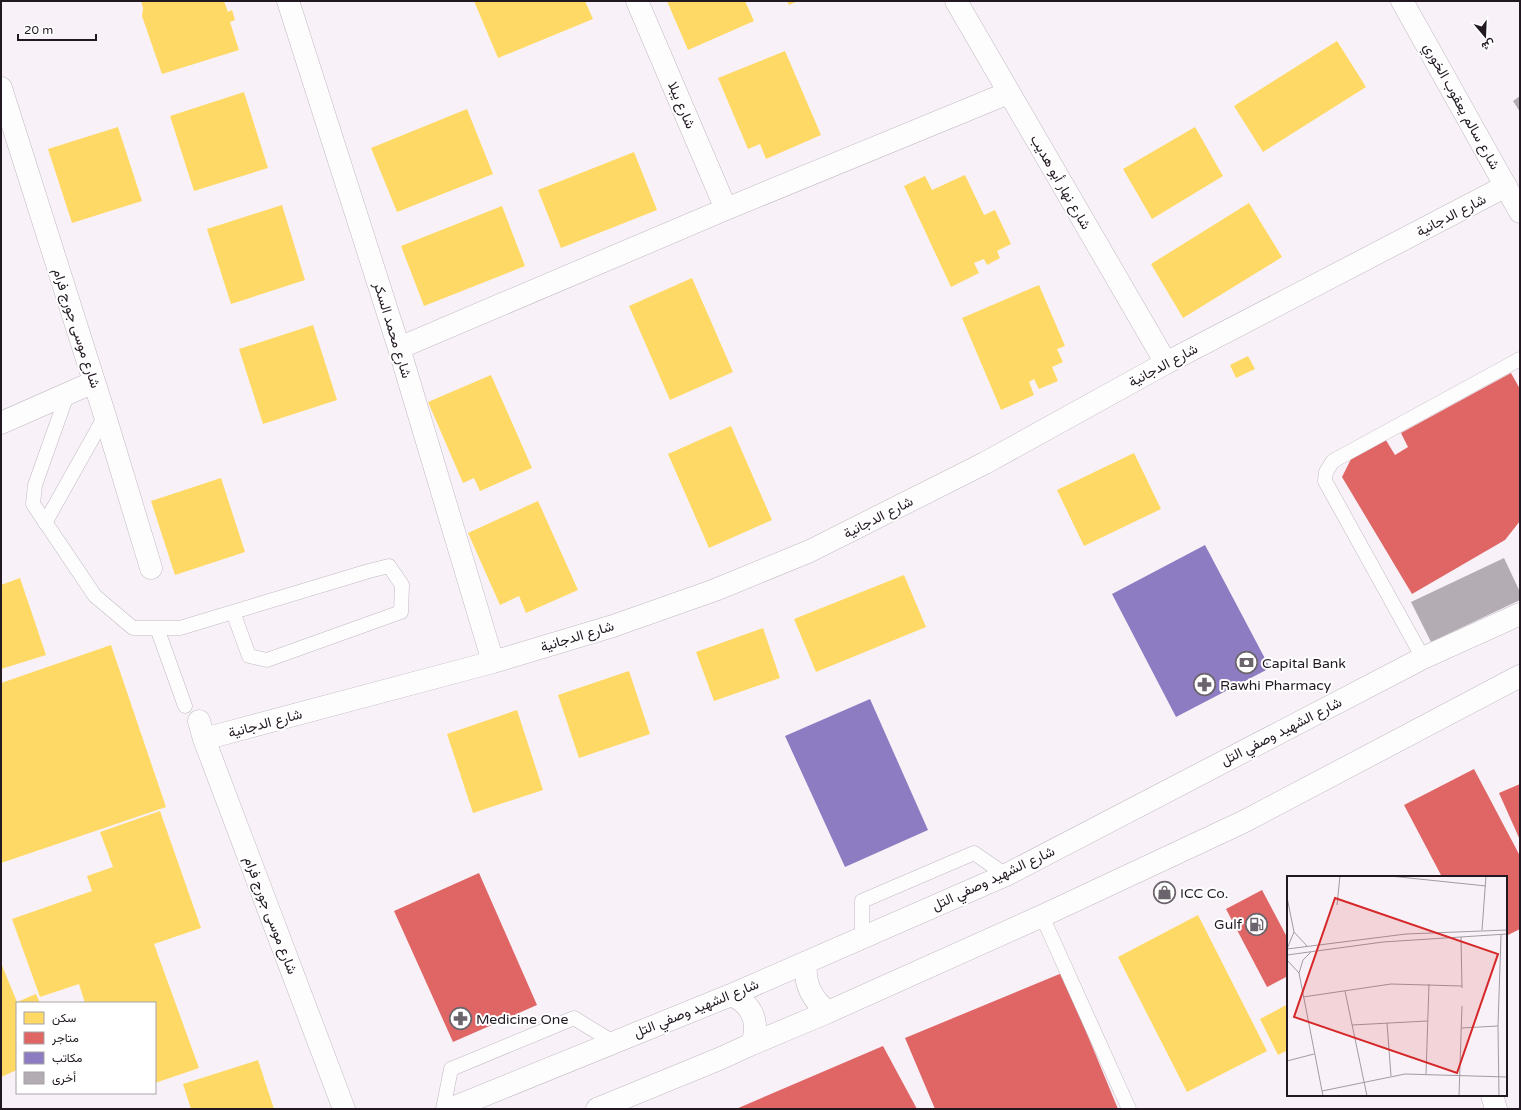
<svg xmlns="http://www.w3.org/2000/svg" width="1521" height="1110" viewBox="0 0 1521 1110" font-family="'Varela Round',Vazirmatn,sans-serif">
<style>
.homes{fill:#ffd966}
.shops{fill:#e06666}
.offices{fill:#8e7cc3}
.building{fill:#b3acb3}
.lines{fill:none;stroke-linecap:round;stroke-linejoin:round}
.lane-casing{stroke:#c1b9c1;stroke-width:15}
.street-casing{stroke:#c1b9c1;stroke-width:23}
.secondary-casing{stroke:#c1b9c1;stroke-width:23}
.lane{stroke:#fefdfe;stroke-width:14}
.street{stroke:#fefdfe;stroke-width:22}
.secondary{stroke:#fefdfe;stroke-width:22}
.labels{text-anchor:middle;stroke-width:4;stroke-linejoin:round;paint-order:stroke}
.street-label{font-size:14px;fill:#211821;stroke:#fff}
.poi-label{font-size:14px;fill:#211821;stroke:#fff;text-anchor:start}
.inset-road{fill:none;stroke:#a29ba2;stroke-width:1}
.view{fill:#d62828;fill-opacity:0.15;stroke:#d62828;stroke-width:2}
.inset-edge{fill:none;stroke:#211821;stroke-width:2}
</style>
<rect width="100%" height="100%" fill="#f8f2f8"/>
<path class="homes" d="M 141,1 L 224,1 L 228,12 L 232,10 L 235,20 L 230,22 L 239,50 L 162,74 L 142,16 L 143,8 Z
M 474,1 L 585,1 L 593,19 L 498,58 Z
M 667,1 L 745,1 L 754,21 L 688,50 Z
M 787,1 L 798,1 L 789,5 Z
M 1337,41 L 1366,87 L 1263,152 L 1234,106 Z
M 785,51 L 821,135 L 766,159 L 760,144 L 748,149 L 718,78 Z
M 244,92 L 268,168 L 194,191 L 170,116 Z
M 467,109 L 493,174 L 397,212 L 371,148 Z
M 118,127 L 142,201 L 72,223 L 48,149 Z
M 1195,127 L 1223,176 L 1152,219 L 1123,169 Z
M 634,152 L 657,210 L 561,248 L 538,190 Z
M 965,175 L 984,215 L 995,210 L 1011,244 L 997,251 L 1000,258 L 987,265 L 984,259 L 974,263 L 979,273 L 951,287 L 904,186 L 925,176 L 932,190 Z
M 1249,203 L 1282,257 L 1183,318 L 1151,264 Z
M 282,205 L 305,280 L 231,304 L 207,229 Z
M 502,206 L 525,266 L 424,306 L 401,246 Z
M 692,278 L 733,372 L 670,400 L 629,306 Z
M 1039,285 L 1065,346 L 1057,349 L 1063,362 L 1052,367 L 1058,381 L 1039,389 L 1034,379 L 1029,382 L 1034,395 L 1001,410 L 962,318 Z
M 313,325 L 337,400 L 263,424 L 239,349 Z
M 1248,356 L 1255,369 L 1236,378 L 1230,365 Z
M 491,375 L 532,468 L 480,491 L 474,478 L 463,483 L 428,402 Z
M 731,426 L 772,520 L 709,548 L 668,454 Z
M 1134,453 L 1161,509 L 1084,546 L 1057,490 Z
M 221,478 L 245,552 L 175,575 L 151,501 Z
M 538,501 L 578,590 L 526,613 L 519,596 L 500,605 L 468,533 Z
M 904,575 L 926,627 L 816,672 L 794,619 Z
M 20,578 L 46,655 L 1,669 L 1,585 Z
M 763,628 L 780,678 L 714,701 L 696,652 Z
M 111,645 L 166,807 L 1,863 L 1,683 Z
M 629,671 L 650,734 L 579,758 L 558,695 Z
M 517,710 L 543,790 L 473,813 L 447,734 Z
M 160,811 L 201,928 L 154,944 L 199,1068 L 155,1083 L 155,1003 L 85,1003 L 79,984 L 40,997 L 12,919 L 92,891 L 87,876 L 113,867 L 100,832 Z
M 1198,915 L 1267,1051 L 1187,1092 L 1118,957 Z
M 1,963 L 17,1002 L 36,994 L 40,1003 L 17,1003 L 17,1070 L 1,1077 Z
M 1288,1004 L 1288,1050 L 1278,1055 L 1260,1019 Z
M 258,1060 L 274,1109 L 191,1109 L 183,1084 Z"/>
<path class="shops" d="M 1511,373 L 1520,389 L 1520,521 L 1505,540 L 1412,594 L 1342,477 L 1355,451 L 1384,437 L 1395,455 L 1408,447 L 1401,433 Z
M 1474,769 L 1520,856 L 1520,929 L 1506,936 L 1506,877 L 1442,877 L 1404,805 Z
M 1520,784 L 1520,840 L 1499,793 Z
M 479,873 L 537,1005 L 453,1042 L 394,911 Z
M 1262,890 L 1288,939 L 1288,976 L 1267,987 L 1226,909 Z
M 1062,973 L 1118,1109 L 935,1109 L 905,1038 Z
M 883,1046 L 917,1109 L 736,1109 Z"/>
<path class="offices" d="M 1205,545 L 1270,668 L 1176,717 L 1112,594 Z
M 870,699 L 928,830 L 845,867 L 785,736 Z"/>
<path class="building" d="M 1520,96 L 1520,112 L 1513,101 Z
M 1504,558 L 1520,592 L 1520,600 L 1431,642 L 1411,602 Z"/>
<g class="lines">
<defs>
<path id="lane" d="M 67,395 L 35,485 L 33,504 L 95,596 L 133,628 L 180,628 L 369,571 L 389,566 L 402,585 L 401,612 L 267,660 L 249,656 L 233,612
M 45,523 L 105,416
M 157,628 L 185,706
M 1423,658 L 1325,481 L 1326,472 L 1333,461 L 1520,359
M 1042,916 L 1129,1109
M 862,938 L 862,901 L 974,853 L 1006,875
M 443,1109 L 451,1069 L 574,1018 L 613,1042"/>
<path id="street" d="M 288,1 L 399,348 L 493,662
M 637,1 L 726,209
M 956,1 L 1166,363
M 1,88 L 105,416 L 151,568
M 399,348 L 726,209 L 1008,93
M 1,423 L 94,382
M 199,721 L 204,739 L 344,1109
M 204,739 L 493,662 L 613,626 L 715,590 L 810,551 L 985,463 L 1166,363 L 1506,186
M 1492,1095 L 1496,1109"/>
<path id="secondary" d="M 1402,1 L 1520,212
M 806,962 C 804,983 811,999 828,1012
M 731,995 C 752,1004 760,1021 752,1044
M 450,1109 L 731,995 L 1006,875 L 1423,658 L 1520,614
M 597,1109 L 719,1059 L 752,1044 L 828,1012 L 1042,916 L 1243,822 L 1520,676"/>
</defs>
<use href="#lane" class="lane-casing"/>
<use href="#street" class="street-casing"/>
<use href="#secondary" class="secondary-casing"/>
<use href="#lane" class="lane"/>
<use href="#street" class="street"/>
<use href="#secondary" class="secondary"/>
</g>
<defs>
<symbol id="bank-ring" viewBox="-11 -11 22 22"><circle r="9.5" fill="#fff" stroke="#6c646c" stroke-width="1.5"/><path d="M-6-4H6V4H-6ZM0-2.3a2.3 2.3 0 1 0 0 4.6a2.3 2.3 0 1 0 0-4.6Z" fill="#6c646c"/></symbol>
<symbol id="pharmacy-ring" viewBox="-11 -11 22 22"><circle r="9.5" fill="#fff" stroke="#6c646c" stroke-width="1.5"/><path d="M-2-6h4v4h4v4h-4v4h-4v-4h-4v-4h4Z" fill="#6c646c"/></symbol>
<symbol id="shop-ring" viewBox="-11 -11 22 22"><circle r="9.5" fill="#fff" stroke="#6c646c" stroke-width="1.5"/><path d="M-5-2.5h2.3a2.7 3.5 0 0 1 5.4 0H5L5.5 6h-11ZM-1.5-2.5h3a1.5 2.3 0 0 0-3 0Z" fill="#6c646c"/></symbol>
<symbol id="fuel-ring" viewBox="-11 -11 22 22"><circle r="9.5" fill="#fff" stroke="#6c646c" stroke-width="1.5"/><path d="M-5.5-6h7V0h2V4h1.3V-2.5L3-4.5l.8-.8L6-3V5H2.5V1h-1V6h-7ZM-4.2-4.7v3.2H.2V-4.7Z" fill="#6c646c"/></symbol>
</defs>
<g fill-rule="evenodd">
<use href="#bank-ring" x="1234" y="650" width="25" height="25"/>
<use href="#pharmacy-ring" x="1192" y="672" width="25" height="25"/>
<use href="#shop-ring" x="1152" y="880" width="25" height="25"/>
<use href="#fuel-ring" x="1244" y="912" width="25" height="25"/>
<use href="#pharmacy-ring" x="448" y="1006" width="25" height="25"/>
</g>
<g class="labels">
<g class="street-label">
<text transform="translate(682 105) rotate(67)" y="5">شارع يبلا</text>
<text transform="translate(1462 106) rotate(61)" y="5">شارع سالم يعقوب الخوري</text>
<text transform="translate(1061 182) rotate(60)" y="5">شارع نهار أبو هديب</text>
<text transform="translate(1451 215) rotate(-27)" y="5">شارع الدجانية</text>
<text transform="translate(77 328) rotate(72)" y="5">شارع موسى جورج فرام</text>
<text transform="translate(393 330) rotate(73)" y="5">شارع محمد السكر</text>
<text transform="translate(1163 365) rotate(-28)" y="5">شارع الدجانية</text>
<text transform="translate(878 517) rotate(-27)" y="5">شارع الدجانية</text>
<text transform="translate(577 636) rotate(-17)" y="5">شارع الدجانية</text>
<text transform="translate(265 723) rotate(-15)" y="5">شارع الدجانية</text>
<text transform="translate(1281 731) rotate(-27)" y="5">شارع الشهيد وصفي التل</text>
<text transform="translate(993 878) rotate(-25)" y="5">شارع الشهيد وصفي التل</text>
<text transform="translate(271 915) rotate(69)" y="5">شارع موسى جورج فرام</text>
<text transform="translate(696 1008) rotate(-22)" y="5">شارع الشهيد وصفي التل</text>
</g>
<g class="poi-label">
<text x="1262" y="668">Capital Bank</text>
<text x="1220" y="690">Rawhi Pharmacy</text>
<text x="1180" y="898">ICC Co.</text>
<text x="1242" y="929" text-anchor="end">Gulf</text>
<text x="476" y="1024">Medicine One</text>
</g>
</g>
<g transform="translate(1287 876)">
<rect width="220" height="220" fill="#f8f2f8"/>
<path class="inset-road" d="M 103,0 L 199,10M 0,21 L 7,56 L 0,73M 50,29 L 53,0M 195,54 L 199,0M 7,56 L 20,70M 174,61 L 175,112M 0,73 L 119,58 L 220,54M 24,76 L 16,84 L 12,97 L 36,220M 0,79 L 96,66 L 220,58M 0,84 L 12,97M 58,115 L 80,220M 16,121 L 104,108 L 175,110M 100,147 L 104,200M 65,149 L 140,145M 174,152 L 211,150M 0,185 L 27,178M 139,198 L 142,108M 35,215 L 118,198 L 220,201M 172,220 L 175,130M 212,220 L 211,150 L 214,59"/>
<path class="view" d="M 48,22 L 211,78 L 170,197 L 7,141 Z"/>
<rect width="220" height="220" class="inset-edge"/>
</g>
<rect width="1521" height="1110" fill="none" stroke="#211821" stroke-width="4"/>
<rect x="16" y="1002" width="140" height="92" fill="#ffffff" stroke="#a6a3a6"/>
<rect x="24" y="1012" width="20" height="12" fill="#ffd966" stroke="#a6a3a6"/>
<text x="52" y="1022" font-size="12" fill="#211821">سكن</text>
<rect x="24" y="1032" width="20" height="12" fill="#e06666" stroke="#a6a3a6"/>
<text x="52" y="1042" font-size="12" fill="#211821">متاجر</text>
<rect x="24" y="1052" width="20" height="12" fill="#8e7cc3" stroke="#a6a3a6"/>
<text x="52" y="1062" font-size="12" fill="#211821">مكاتب</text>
<rect x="24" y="1072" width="20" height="12" fill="#b3acb3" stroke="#a6a3a6"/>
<text x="52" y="1082" font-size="12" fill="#211821">أخرى</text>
<g transform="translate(1485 36) rotate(161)" stroke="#ffffff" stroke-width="3" paint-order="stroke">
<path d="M0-3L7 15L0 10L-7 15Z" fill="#211821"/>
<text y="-6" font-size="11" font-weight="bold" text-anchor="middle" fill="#211821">ش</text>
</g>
<path d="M18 34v6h78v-6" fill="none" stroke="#211821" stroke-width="2"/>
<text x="24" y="34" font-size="12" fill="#211821" stroke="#ffffff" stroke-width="3" paint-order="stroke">20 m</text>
</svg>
